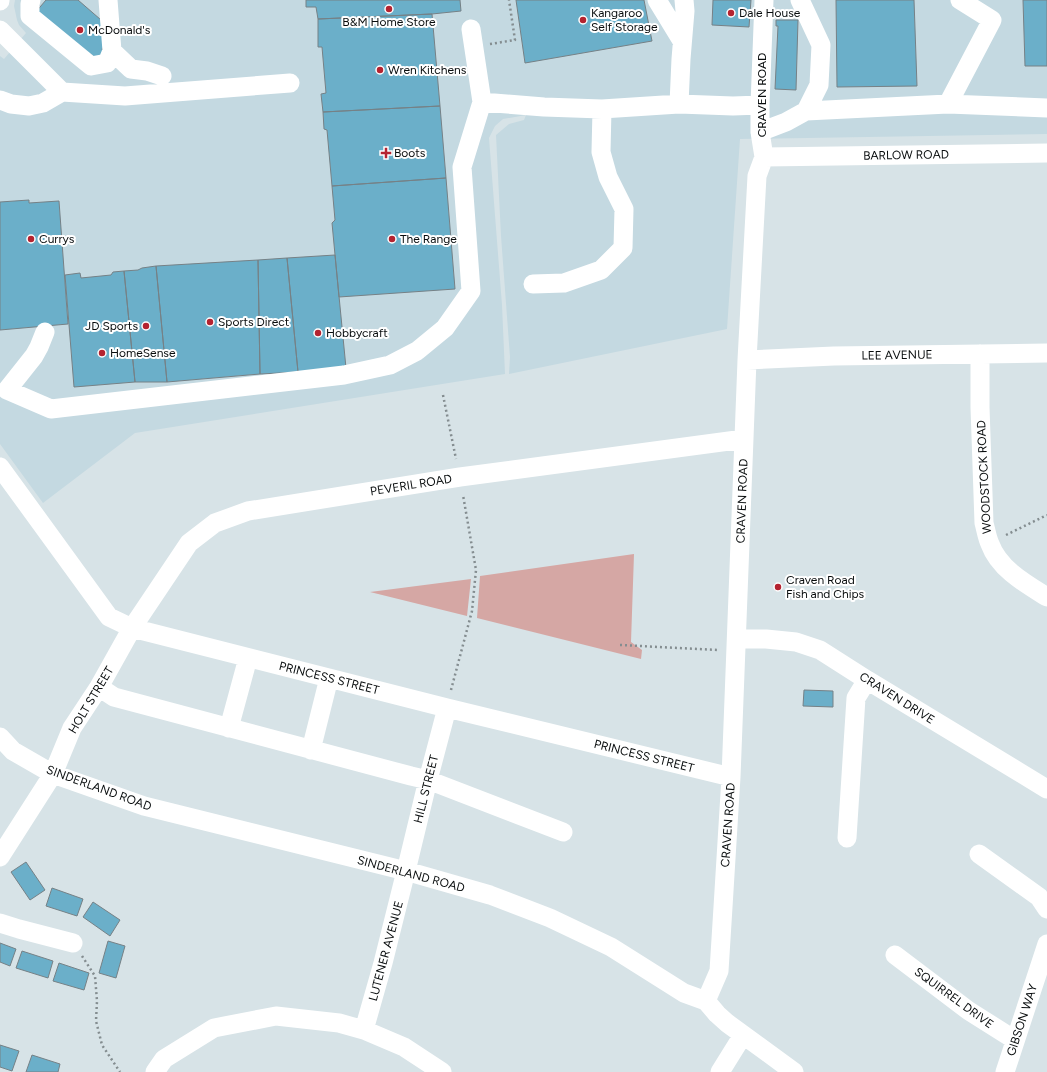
<svg xmlns="http://www.w3.org/2000/svg" width="1047" height="1072" viewBox="0 0 1047 1072" font-family="Figtree,sans-serif">
<style>
.built{fill:#c4d9e1}
.green{fill:#d5a7a4}
.building{fill:#6bafc9;stroke:#768186}
.lines{fill:none;stroke-linecap:round;stroke-linejoin:round}
.path{stroke:#848d90;stroke-width:2.5;stroke-dasharray:2 3;stroke-linecap:butt}
.minor{stroke:#fff;stroke-width:19}
.poi-dot{fill:#b42330;stroke:#fff;stroke-width:1.5}
.labels{text-anchor:middle;stroke-width:4;stroke-linejoin:round;paint-order:stroke}
.poi-label{font-size:12px;fill:#080c0d;stroke:#fff;text-anchor:start}
.street-label{font-size:12px;fill:#080c0d;stroke:#fff}
</style>
<rect width="100%" height="100%" fill="#d7e3e7"/>
<path class="built" d="M 15,0 L 1047,0 L 1047,134 L 740,139 L 727,329 L 509,374 L 510,357 L 501,236 L 496,135 L 509,124 L 524,120 L 526,115 L 503,119 L 495,126 L 489,138 L 502,305 L 505,374 L 135,433 L 43,503 L 0,444 L 0,56 L 4,59 L 26,33 L 19,25 L 17,20 L 14,6 Z"/>
<path class="green" d="M 634,554 L 631,642 L 642,650 L 641,659 L 477,618 L 480,576 Z
M 471,579 L 467,616 L 370,592 Z"/>
<path class="building" d="M 46,0 L 78,0 L 108,26 L 105,45 L 102,49 L 105,54 L 100,61 L 34,14 Z
M 306,0 L 460,0 L 461,11 L 432,14 L 318,19 L 316,7 L 306,7 Z
M 516,0 L 644,0 L 652,41 L 525,63 Z
M 713,0 L 751,0 L 749,27 L 712,25 Z
M 836,0 L 914,0 L 917,86 L 837,87 Z
M 1023,0 L 1047,0 L 1047,66 L 1025,66 Z
M 432,14 L 440,106 L 323,112 L 321,94 L 326,93 L 322,47 L 318,47 L 318,19 Z
M 776,20 L 798,20 L 796,90 L 775,89 L 778,26 L 776,26 Z
M 440,106 L 446,178 L 332,186 L 327,130 L 324,129 L 323,112 Z
M 446,178 L 455,289 L 339,297 L 332,223 L 335,220 L 332,186 Z
M 29,200 L 29,203 L 59,201 L 68,324 L 0,330 L 0,202 Z
M 335,255 L 346,368 L 298,372 L 287,258 Z
M 287,258 L 298,372 L 260,374 L 258,260 Z
M 258,260 L 260,374 L 167,382 L 156,266 Z
M 156,266 L 167,382 L 135,382 L 124,271 L 138,270 L 142,268 Z
M 124,271 L 135,382 L 74,387 L 65,275 L 80,273 L 81,278 L 111,275 L 113,272 Z
M 804,690 L 833,691 L 833,707 L 803,706 Z
M 26,862 L 45,890 L 30,900 L 11,872 Z
M 52,888 L 83,899 L 77,916 L 46,906 Z
M 93,902 L 120,920 L 110,936 L 83,917 Z
M 108,941 L 125,946 L 116,978 L 99,973 Z
M 0,943 L 16,949 L 10,966 L 0,962 Z
M 22,951 L 53,961 L 48,978 L 16,968 Z
M 59,963 L 89,973 L 84,990 L 53,981 Z
M 0,1045 L 19,1051 L 12,1071 L 0,1067 Z
M 32,1055 L 60,1064 L 58,1072 L 26,1072 Z"/>
<g class="lines">
<path class="path" d="M 490,44 L 515,40 L 509,0
M 443,395 L 456,459
M 1006,535 L 1047,515
M 620,645 L 718,650
M 451,690 L 472,611 L 476,570 L 463,495
M 82,956 L 95,976 L 97,1001 L 96,1021 L 102,1045 L 120,1072"/>
<path class="minor" d="M 31,0 L 30,4 L 30,16 L 91,66 L 107,63 L 112,51 L 108,0
M 657,0 L 682,41
M 0,1 L 0,0
M 471,29 L 482,102 L 544,107 L 602,109 L 679,104 L 733,106 L 760,105
M 0,30 L 62,92
M 112,51 L 131,69 L 147,71 L 162,76
M 0,100 L 11,104 L 29,106 L 43,103 L 62,92 L 125,96 L 290,83
M 679,104 L 681,59 L 685,11 L 684,0
M 948,104 L 992,20 L 960,0
M 806,111 L 948,104 L 1047,108
M 760,132 L 786,122 L 806,111 L 819,85 L 821,45 L 800,0
M 764,157 L 1047,153
M 533,284 L 564,283 L 601,270 L 623,248 L 624,209 L 608,177 L 601,152 L 602,109
M 45,332 L 39,347 L 34,356 L 7,390 L 51,409 L 344,375 L 390,365 L 417,351 L 445,328 L 471,291 L 462,167 L 482,102
M 980,354 L 980,407 L 984,523 C 986,530 987,538 990,544 C 999,569 1026,584 1047,597
M 747,360 L 834,356 L 1047,353
M 0,467 L 109,617 L 132,628 L 447,708 L 731,777
M 737,639 L 766,639 L 796,642 L 820,650 L 867,680 L 1047,789
M 99,687 L 114,697 L 411,776 L 428,780 L 563,832
M 229,728 L 248,658
M 0,737 L 13,751 L 53,774 L 144,806 L 406,871 L 490,895 L 550,918 L 611,947 L 684,993 L 706,1001 L 717,1014 L 727,1023 L 794,1072
M 311,750 L 329,678
M 847,838 L 856,698 L 867,680
M 979,854 L 1039,897 L 1047,909
M 0,857 L 53,774 L 72,728 L 99,687 L 132,628 L 189,543 L 215,523 L 248,511 L 460,477 L 744,439
M 0,923 L 19,929 L 73,943
M 895,955 L 969,1011 L 1015,1040
M 706,1001 L 719,971 L 723,907 L 731,777 L 747,360 L 757,176 L 764,157 L 760,132 L 760,105 L 764,0
M 364,1030 L 383,963 L 406,871 L 428,780 L 447,708
M 155,1072 L 164,1059 L 214,1028 L 276,1016 L 339,1023 L 364,1030 L 404,1047 L 442,1072
M 720,1072 L 743,1035
M 1005,1072 L 1047,944"/>
</g>
<g class="poi-dot">
<circle cx="389" cy="9" r="4"/>
<circle cx="731" cy="13" r="4"/>
<circle cx="583" cy="20" r="4"/>
<circle cx="80" cy="30" r="4"/>
<circle cx="380" cy="70" r="4"/>
<path d="M384 147h4v4h4v4h-4v4h-4v-4h-4v-4h4z"/>
<circle cx="31" cy="239" r="4"/>
<circle cx="392" cy="239" r="4"/>
<circle cx="210" cy="322" r="4"/>
<circle cx="146" cy="326" r="4"/>
<circle cx="318" cy="333" r="4"/>
<circle cx="102" cy="353" r="4"/>
<circle cx="778" cy="587" r="4"/>
</g>
<g class="labels">
<g class="poi-label">
<text x="591" y="17">Kangaroo<tspan x="591" dy="14">Self Storage</tspan></text>
<text x="739" y="17">Dale House</text>
<text x="389" y="26" text-anchor="middle">B&amp;M Home Store</text>
<text x="88" y="34">McDonald's</text>
<text x="388" y="74">Wren Kitchens</text>
<text x="394" y="157">Boots</text>
<text x="39" y="243">Currys</text>
<text x="400" y="243">The Range</text>
<text x="218" y="326">Sports Direct</text>
<text x="138" y="330" text-anchor="end">JD Sports</text>
<text x="326" y="337">Hobbycraft</text>
<text x="110" y="357">HomeSense</text>
<text x="786" y="584">Craven Road<tspan x="786" dy="14">Fish and Chips</tspan></text>
</g>
<g class="street-label">
<text transform="translate(762 95) rotate(-90)" y="4">CRAVEN ROAD</text>
<text transform="translate(906 155) rotate(-1)" y="4">BARLOW ROAD</text>
<text transform="translate(897 355) rotate(-1)" y="4">LEE AVENUE</text>
<text transform="translate(984 477) rotate(-93)" y="4">WOODSTOCK ROAD</text>
<text transform="translate(411 485) rotate(-9)" y="4">PEVERIL ROAD</text>
<text transform="translate(742 501) rotate(-88)" y="4">CRAVEN ROAD</text>
<text transform="translate(329 678) rotate(14)" y="4">PRINCESS STREET</text>
<text transform="translate(897 698) rotate(32)" y="4">CRAVEN DRIVE</text>
<text transform="translate(91 700) rotate(-59)" y="4">HOLT STREET</text>
<text transform="translate(644 756) rotate(14)" y="4">PRINCESS STREET</text>
<text transform="translate(99 788) rotate(20)" y="4">SINDERLAND ROAD</text>
<text transform="translate(426 789) rotate(-76)" y="4">HILL STREET</text>
<text transform="translate(728 825) rotate(-86)" y="4">CRAVEN ROAD</text>
<text transform="translate(411 874) rotate(15)" y="4">SINDERLAND ROAD</text>
<text transform="translate(386 951) rotate(-75)" y="4">LUTENER AVENUE</text>
<text transform="translate(954 998) rotate(36)" y="4">SQUIRREL DRIVE</text>
<text transform="translate(1022 1020) rotate(-72)" y="4">GIBSON WAY</text>
</g>
</g>
</svg>
